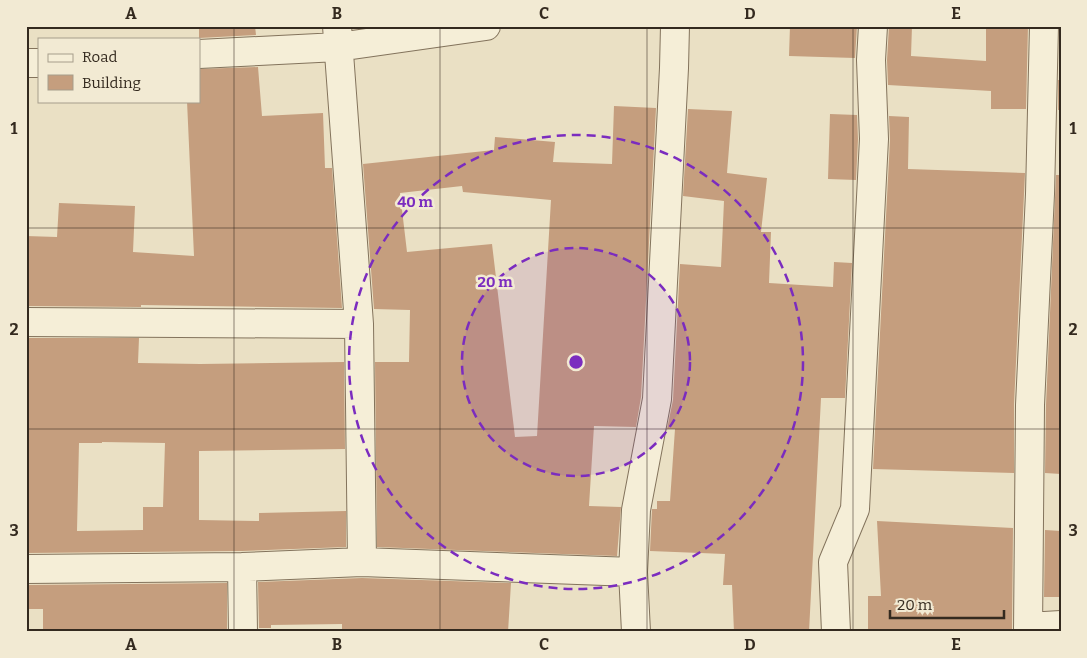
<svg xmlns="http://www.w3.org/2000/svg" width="1087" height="658" viewBox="0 0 1087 658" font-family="Bitter,serif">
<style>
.building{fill:#c59e7e;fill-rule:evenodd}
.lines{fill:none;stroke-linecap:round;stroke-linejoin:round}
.street-casing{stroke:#83735c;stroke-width:30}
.street{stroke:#f5eed7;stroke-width:28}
.grid{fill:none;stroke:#342a1f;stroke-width:1;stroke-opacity:0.55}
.ring{fill:none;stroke:#7b2cbf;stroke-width:2.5;stroke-dasharray:9 6}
.centre{fill:#7b2cbf;stroke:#f2ead3;stroke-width:2.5}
.ring-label{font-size:15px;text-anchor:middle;font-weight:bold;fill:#7b2cbf;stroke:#f2ead3;stroke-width:5;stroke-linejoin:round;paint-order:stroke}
.neatline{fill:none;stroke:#342a1f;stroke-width:2}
.grid-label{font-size:16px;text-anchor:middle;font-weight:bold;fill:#342a1f}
</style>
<rect width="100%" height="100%" fill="#eae0c4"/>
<path class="building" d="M 199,26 L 255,26 L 256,35 L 199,38 Z
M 790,26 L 857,26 L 855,58 L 789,56 Z
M 889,26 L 912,26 L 911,56 L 986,61 L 986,26 L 1028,26 L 1026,109 L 991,109 L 991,91 L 888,85 L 887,60 Z
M 258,67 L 262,116 L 323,113 L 325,168 L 332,168 L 342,308 L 141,305 L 141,307 L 26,306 L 26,236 L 57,237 L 59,203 L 135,206 L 133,252 L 194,256 L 187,101 L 199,101 L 199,69 Z
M 1058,80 L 1061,80 L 1061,110 L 1058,110 Z
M 614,106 L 656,108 L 641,397 L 636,427 L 594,426 L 589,506 L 621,507 L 617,556 L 377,547 L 375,362 L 409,362 L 410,310 L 374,309 L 363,164 L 494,150 L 495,137 L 555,142 L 553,162 L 612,164 ZM 462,186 L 463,192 L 551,200 L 537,436 L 515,437 L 492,244 L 407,252 L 400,193 Z
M 688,109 L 732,111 L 727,173 L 767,178 L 761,232 L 771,232 L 769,283 L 833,287 L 834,262 L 852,263 L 845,398 L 821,398 L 809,632 L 734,632 L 732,585 L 723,585 L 725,554 L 650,551 L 652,509 L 657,509 L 657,501 L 670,501 L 675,429 L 667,429 L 673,400 L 680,264 L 721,267 L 724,201 L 683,196 Z
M 830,114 L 857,115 L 858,139 L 856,180 L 828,179 Z
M 889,116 L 909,117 L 908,169 L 1025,173 L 1014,404 L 1014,473 L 873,469 L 887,197 L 890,140 Z
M 1056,175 L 1061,175 L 1061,474 L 1045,473 L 1046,405 Z
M 26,338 L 139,338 L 138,363 L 200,364 L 344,362 L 345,449 L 199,451 L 199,520 L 259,521 L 259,513 L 346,511 L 346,547 L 242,551 L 26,553 ZM 102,442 L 165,443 L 163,507 L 143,507 L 143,530 L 77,531 L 79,443 L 102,443 Z
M 877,521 L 1013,528 L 1012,632 L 868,632 L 868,596 L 881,596 Z
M 1045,530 L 1061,531 L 1061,597 L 1044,597 Z
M 362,578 L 511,583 L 508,632 L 342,632 L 342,624 L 271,625 L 271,628 L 259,628 L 258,582 Z
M 227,583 L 227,632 L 43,632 L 43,609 L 26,609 L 26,585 Z"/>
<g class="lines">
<defs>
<path id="street" d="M 337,26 L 359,324 L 362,562
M 199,54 L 338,47 L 486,26
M 26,63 L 39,63
M 26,322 L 359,324
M 242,567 L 243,632
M 26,569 L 242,567 L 362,562 L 633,572
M 1028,627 L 1061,625
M 636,632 L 633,572 L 636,510 L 657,399 L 674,68 L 675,26
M 836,632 L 833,562 L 855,509 L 874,139 L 871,60 L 873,26
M 1028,632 L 1030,405 L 1040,194 L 1044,26"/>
</defs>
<use href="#street" class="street-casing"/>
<use href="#street" class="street"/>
</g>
<path class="grid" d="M 234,26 L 234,632M 440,26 L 440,632M 647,26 L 647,632M 853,26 L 853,632M 26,228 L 1061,228M 26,429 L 1061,429"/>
<circle cx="576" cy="362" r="114" fill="#7b2cbf" fill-opacity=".12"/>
<g class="ring">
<circle cx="576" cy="362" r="114"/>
<circle cx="576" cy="362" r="227"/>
</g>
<circle cx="576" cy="362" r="8" class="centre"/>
<g class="ring-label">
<text x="415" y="207">40 m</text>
<text x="495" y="287">20 m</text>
</g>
<rect width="1087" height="658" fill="none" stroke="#f2ead3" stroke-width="55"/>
<rect x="38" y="38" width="162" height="65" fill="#f2ead3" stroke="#a69d8b"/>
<rect x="48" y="54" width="25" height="8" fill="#f5eed7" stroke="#a69d8b"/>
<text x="82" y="62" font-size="15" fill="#342a1f">Road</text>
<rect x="48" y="75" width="25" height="15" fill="#c59e7e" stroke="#a69d8b"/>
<text x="82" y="88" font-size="15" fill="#342a1f">Building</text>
<path d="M890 610v8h114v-8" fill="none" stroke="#342a1f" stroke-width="2.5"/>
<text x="897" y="610" font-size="15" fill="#342a1f" stroke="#f2ead3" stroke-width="4" paint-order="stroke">20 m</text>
<rect x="28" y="28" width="1032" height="602" class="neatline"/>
<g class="grid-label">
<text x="131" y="19">A</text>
<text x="337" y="19">B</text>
<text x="544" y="19">C</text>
<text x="750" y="19">D</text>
<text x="956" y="19">E</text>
<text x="14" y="134">1</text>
<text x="1073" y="134">1</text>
<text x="14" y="335">2</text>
<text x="1073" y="335">2</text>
<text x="14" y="536">3</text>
<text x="1073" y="536">3</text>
<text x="131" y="650">A</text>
<text x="337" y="650">B</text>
<text x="544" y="650">C</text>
<text x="750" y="650">D</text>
<text x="956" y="650">E</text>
</g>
</svg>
